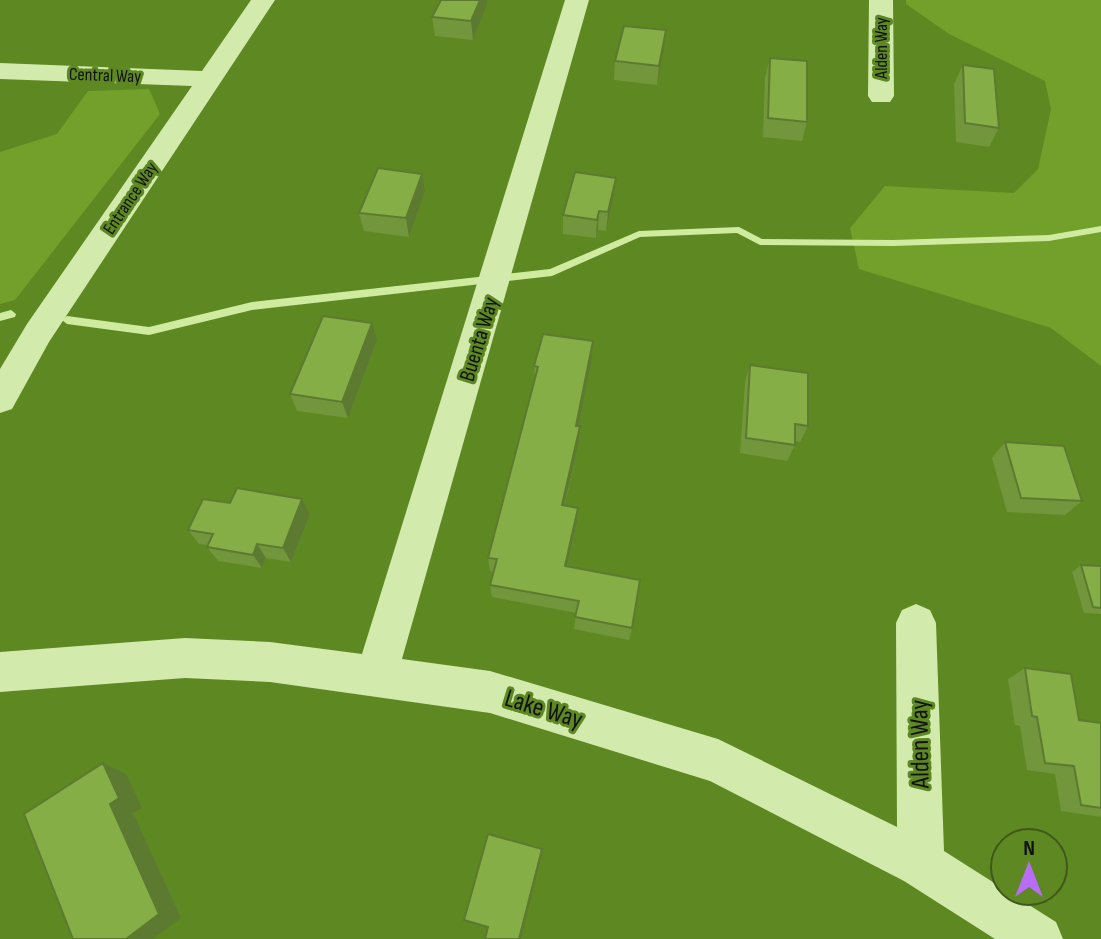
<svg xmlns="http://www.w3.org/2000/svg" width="1101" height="939" viewBox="0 0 1101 939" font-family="'Sofia Sans Condensed',sans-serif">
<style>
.green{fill:#72a02b}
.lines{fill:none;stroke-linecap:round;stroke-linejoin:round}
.stream{fill:#cfeba0;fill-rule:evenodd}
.minor{fill:#d2eaac;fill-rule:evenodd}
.wall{fill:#72963c}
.shaded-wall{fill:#5d7a31}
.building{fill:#85ae46;stroke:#5d7a31;stroke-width:2}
.labels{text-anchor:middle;stroke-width:6;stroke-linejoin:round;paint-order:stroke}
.far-street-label{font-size:18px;fill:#111;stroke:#5e8821}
.street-label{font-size:22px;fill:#111;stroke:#5e8821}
.near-street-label{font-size:26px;fill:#111;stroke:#5e8821}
</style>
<rect width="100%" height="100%" fill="#5e8821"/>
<path class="green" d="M 906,0 L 1101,0 L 1101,366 L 1051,328 L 859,269 L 850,228 L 885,186 L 1014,193 L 1038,169 L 1051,109 L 1045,81 L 949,34 L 906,4 Z
M 149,89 L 160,114 L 15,300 L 0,304 L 0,152 L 57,134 L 88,91 Z"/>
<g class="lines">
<path class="stream" d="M 1101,226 L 1101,232 L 1049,241 L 893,246 L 760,245 L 737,233 L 640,237 L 552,276 L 252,310 L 149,335 L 67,324 L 62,320 L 67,316 L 149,327 L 252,302 L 550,269 L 639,231 L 739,227 L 762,239 L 893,240 L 1049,235 Z
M 11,310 L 16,314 L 15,317 L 0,321 L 0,313 Z"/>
<path class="minor" d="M 251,0 L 275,0 L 49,342 L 12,409 L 0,413 L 0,369 L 27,324 L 192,86 L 0,79 L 0,63 L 202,71 Z
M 565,0 L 589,0 L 402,659 L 490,671 L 718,739 L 897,827 L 896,623 L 902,610 L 916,604 L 930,610 L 936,623 L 944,851 L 1056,922 L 1063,939 L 995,939 L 904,881 L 710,781 L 490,713 L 270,682 L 185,678 L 0,692 L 0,652 L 185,638 L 270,642 L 362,654 Z
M 869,0 L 893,0 L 894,96 L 890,102 L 872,102 L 868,96 Z"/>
</g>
<path class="wall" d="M 441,0 L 487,0 L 487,5 L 473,40 L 435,36 L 432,17 Z
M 666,30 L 657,85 L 614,80 L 615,61 Z
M 770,58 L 807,122 L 802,141 L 763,137 L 765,77 Z
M 963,65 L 999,128 L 989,147 L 956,142 L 954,84 Z
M 616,178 L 614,196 L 606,231 L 598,230 L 596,238 L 563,234 L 563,215 Z
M 425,192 L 409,237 L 364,231 L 359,213 Z
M 377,340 L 348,418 L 297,411 L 290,394 Z
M 592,358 L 578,426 L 579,442 L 565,505 L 578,508 L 577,522 L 567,567 L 632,628 L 629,640 L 574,629 L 576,613 L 492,597 L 490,585 L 494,572 L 490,571 L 488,558 L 535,379 L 534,366 Z
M 750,365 L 808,426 L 800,442 L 795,441 L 795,445 L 787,461 L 740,453 L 745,382 Z
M 1005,442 L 1082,501 L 1065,515 L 1007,512 L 992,458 Z
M 302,499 L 310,514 L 291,562 L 266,558 L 262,568 L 218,561 L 207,547 L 208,545 L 199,544 L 188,530 L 230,503 Z
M 1081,565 L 1101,566 L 1101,614 L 1084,613 L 1072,572 Z
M 1025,668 L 1079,720 L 1101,723 L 1101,817 L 1061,811 L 1055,774 L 1027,770 L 1020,726 L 1015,725 L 1008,679 Z"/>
<path class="shaded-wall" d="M 480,0 L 487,0 L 487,5 L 473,40 L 471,21 Z
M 666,30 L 664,49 L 657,85 L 659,66 Z
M 422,174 L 425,192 L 409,237 L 406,218 Z
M 616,178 L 614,196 L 606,231 L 608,212 Z
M 599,211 L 598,230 L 596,238 L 597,220 Z
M 372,323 L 377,340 L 348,418 L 342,402 Z
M 593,341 L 592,358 L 575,442 L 576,426 Z
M 580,426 L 579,442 L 561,519 L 562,505 Z
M 302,499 L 310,514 L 291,562 L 283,548 Z
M 578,508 L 577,522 L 564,579 L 565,566 Z
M 257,544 L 266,558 L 262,568 L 253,555 Z
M 103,763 L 126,774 L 142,808 L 133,813 L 181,918 L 153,939 L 126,939 L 110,804 Z
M 542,849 L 542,854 L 521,939 L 519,939 Z"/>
<path class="building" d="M 441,0 L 480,0 L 471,21 L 432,17 Z
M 624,26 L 666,30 L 659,66 L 615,61 Z
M 770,58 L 807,61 L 807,122 L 768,118 Z
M 963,65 L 994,69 L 999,128 L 965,123 Z
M 378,168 L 422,174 L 406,218 L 359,213 Z
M 575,172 L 616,178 L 608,212 L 599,211 L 597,220 L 563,215 Z
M 323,316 L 372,323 L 342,402 L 290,394 Z
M 543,334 L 593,341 L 576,426 L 580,426 L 562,505 L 578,508 L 565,566 L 640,580 L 632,628 L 575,617 L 579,601 L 490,585 L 497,559 L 488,558 L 538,367 L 534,366 Z
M 750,365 L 808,373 L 808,426 L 795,424 L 795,445 L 746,438 Z
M 1005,442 L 1064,446 L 1082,501 L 1021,498 Z
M 237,488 L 302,499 L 283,548 L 257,544 L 253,555 L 207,547 L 213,534 L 188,530 L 203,499 L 230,503 Z
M 1081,565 L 1101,566 L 1101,608 L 1093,607 Z
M 1025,668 L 1071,674 L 1079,720 L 1101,723 L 1101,808 L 1081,805 L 1074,766 L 1045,763 L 1037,717 L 1032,716 Z
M 103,763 L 119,798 L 110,804 L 159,914 L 126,939 L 73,939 L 24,814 Z
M 488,834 L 542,849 L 519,939 L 485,939 L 488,927 L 464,920 Z"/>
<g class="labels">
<g class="far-street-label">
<text transform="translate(881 48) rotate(-90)" y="6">Alden Way</text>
<text transform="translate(105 75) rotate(2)" y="6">Central Way</text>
<text transform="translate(130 198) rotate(-56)" y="6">Entrance Way</text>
</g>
<g class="street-label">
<text transform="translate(478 339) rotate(-73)" y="8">Buenta Way</text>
</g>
<g class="near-street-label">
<text transform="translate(544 708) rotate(17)" y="9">Lake Way</text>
<text transform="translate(919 744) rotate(-91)" y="9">Alden Way</text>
</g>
</g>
<g transform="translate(1029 867)"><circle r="38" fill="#5e8821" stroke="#3f581b" stroke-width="2"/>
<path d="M0-6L14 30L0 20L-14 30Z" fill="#b96df7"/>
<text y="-12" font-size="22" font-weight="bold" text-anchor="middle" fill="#111111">N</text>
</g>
</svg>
